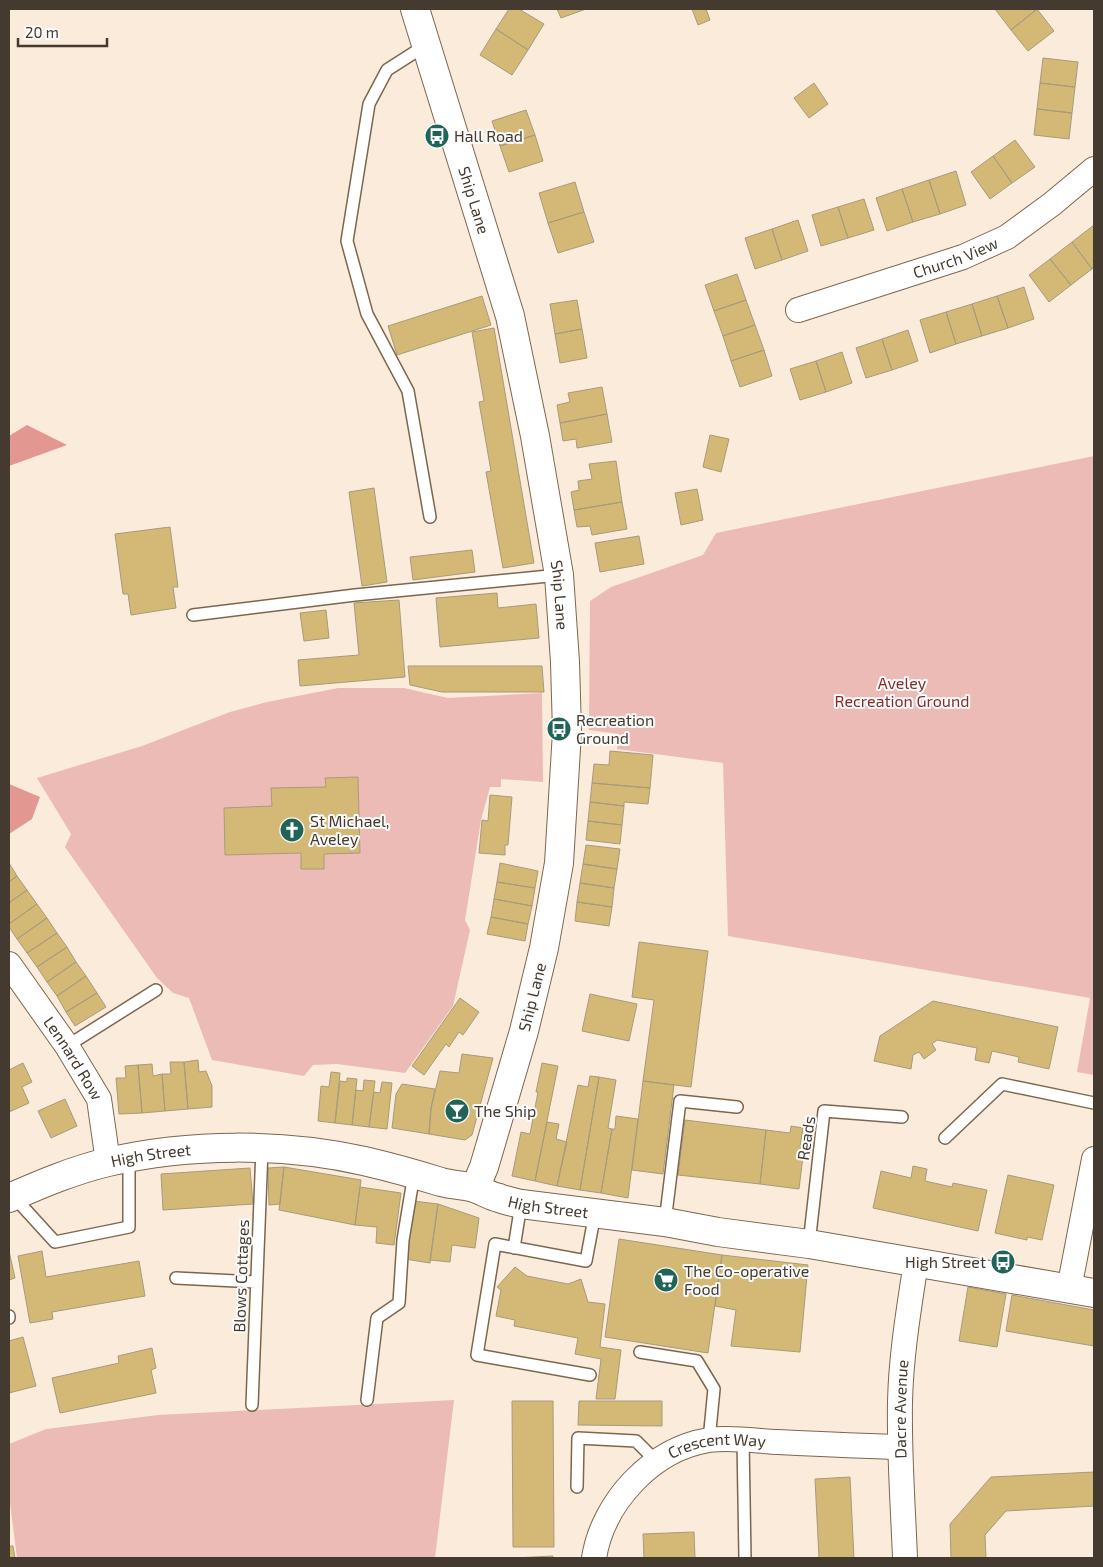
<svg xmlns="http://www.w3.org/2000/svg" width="1103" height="1567" viewBox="0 0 1103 1567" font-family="'Exo 2',sans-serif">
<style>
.green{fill:#edbbb6}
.forest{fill:#e39791}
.building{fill:#d3b975;stroke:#a79b7c}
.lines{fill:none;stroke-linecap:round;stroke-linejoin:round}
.lane-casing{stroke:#7d664e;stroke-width:14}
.street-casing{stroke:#7d664e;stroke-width:26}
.secondary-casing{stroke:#7d664e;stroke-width:30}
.lane{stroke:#fff;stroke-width:11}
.street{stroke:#fff;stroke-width:24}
.secondary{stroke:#fff;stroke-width:28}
.labels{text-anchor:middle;stroke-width:4;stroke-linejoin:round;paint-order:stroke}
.poi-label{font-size:16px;fill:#443a2f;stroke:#fbfbfb;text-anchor:start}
.street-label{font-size:16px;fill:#443a2f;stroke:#fbfbfb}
.park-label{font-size:16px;fill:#852c2b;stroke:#fbfbfb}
</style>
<rect width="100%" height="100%" fill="#fbebdb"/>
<path class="green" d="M 1094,456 L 1094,1075 L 1077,1072 L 1090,998 L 728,936 L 723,763 L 617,749 L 619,734 L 589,730 L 590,601 L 611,587 L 703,555 L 716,533 Z
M 338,688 L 404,688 L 448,698 L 542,693 L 543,782 L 501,779 L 501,787 L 490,787 L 481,820 L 465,920 L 470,930 L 453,1006 L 405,1073 L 337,1064 L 313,1065 L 304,1076 L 212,1060 L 189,998 L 173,993 L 157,978 L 65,847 L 71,834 L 37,778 L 142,746 L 230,712 L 267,702 Z
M 454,1400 L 435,1558 L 17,1558 L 9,1495 L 9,1444 L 46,1429 L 158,1415 Z"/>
<path class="forest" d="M 27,425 L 67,445 L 9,466 L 9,436 Z
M 9,784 L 40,797 L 32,819 L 9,834 Z"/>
<path class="building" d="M 509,9 L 519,9 L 544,24 L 528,50 L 496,29 Z
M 557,9 L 586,9 L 561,18 Z
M 692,9 L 706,9 L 710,20 L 698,25 Z
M 995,9 L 1037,9 L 1011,30 Z
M 1037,9 L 1054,31 L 1028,51 L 1011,30 Z
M 496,29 L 528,50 L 512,75 L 480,55 Z
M 1043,58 L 1078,62 L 1075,87 L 1040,83 Z
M 814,83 L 828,104 L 809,118 L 794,98 Z
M 1040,83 L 1075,87 L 1072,113 L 1037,109 Z
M 1037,109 L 1072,113 L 1069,139 L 1034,135 Z
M 526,110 L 535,135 L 500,146 L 492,121 Z
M 535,135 L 543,161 L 509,172 L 500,146 Z
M 1015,140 L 1035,167 L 1012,183 L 993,156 Z
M 993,156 L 1012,183 L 990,199 L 971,172 Z
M 956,171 L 966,205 L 940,214 L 929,180 Z
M 929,180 L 940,214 L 913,222 L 902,189 Z
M 575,182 L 584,212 L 548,223 L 539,193 Z
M 902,189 L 913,222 L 887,231 L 876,198 Z
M 864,199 L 874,230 L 848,238 L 838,207 Z
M 838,207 L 848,238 L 821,246 L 812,215 Z
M 584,212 L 594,242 L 558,253 L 548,223 Z
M 798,220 L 808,251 L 782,260 L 772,229 Z
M 1094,225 L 1094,267 L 1092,269 L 1072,242 Z
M 772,229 L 782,260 L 755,269 L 745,238 Z
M 1072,242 L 1092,269 L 1071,285 L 1050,259 Z
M 1050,259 L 1071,285 L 1049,302 L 1029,275 Z
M 737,274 L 746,300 L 714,311 L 705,285 Z
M 1024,287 L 1034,319 L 1008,328 L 997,296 Z
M 482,296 L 491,325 L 397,355 L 388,326 Z
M 997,296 L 1008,328 L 982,336 L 972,304 Z
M 577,300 L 582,329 L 555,334 L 550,304 Z
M 746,300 L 755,325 L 723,336 L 714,311 Z
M 972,304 L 982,336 L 956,344 L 946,312 Z
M 946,312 L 956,344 L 930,353 L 920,320 Z
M 755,325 L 764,350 L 731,361 L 723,336 Z
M 494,328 L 534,563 L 503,568 L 486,472 L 491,471 L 479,402 L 484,401 L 472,332 Z
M 582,329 L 587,358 L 560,363 L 555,334 Z
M 908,330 L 918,361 L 892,370 L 882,339 Z
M 882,339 L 892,370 L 866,378 L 856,348 Z
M 764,350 L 772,376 L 740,387 L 731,361 Z
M 842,352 L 852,383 L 826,392 L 816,361 Z
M 816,361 L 826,392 L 800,400 L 790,369 Z
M 602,387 L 607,414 L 560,423 L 557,405 L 570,402 L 568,393 Z
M 607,414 L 612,442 L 577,448 L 576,439 L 563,441 L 560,423 Z
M 710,435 L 729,439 L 721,472 L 703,467 Z
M 616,461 L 622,502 L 574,510 L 571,492 L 579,490 L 578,481 L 592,479 L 589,464 Z
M 374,488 L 387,582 L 362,586 L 349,492 Z
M 697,489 L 703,520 L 681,525 L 675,493 Z
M 622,502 L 627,529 L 592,535 L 590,526 L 577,527 L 574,510 Z
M 170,527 L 178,587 L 173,587 L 176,608 L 131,615 L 128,594 L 123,594 L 115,534 Z
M 639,536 L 644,564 L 600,572 L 595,543 Z
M 472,550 L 475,572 L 413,580 L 410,557 Z
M 497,593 L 498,608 L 536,604 L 539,638 L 440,647 L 436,598 Z
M 399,600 L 405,677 L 300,686 L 298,660 L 359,655 L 354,603 Z
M 326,610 L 329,638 L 304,641 L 300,613 Z
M 408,666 L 542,666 L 544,692 L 442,692 L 410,685 Z
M 610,751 L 653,755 L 650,788 L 592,783 L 594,764 L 609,765 Z
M 358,777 L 360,853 L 324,854 L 324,869 L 301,869 L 301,853 L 225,855 L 224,808 L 272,806 L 271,788 L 326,787 L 325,778 Z
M 592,783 L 650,788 L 648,804 L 624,802 L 624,806 L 590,802 Z
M 490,795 L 512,797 L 508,845 L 505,845 L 505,855 L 479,853 L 482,820 L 488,821 Z
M 590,802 L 624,806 L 622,825 L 588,821 Z
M 588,821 L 622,825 L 620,844 L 586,840 Z
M 586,845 L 620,849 L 617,869 L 583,864 Z
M 9,863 L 17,876 L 9,882 Z
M 500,863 L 538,871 L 535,888 L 497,882 Z
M 583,864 L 617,869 L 614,888 L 580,883 Z
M 17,876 L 27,890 L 9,903 L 9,882 Z
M 497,882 L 535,888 L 532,906 L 494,899 Z
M 580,883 L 614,888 L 612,907 L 577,902 Z
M 27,890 L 37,904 L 9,924 L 9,903 Z
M 494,899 L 532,906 L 528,924 L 491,917 Z
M 577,902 L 612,907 L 609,926 L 575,921 Z
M 37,904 L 47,918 L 17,939 L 9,927 L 9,924 Z
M 491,917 L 528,924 L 525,941 L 487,934 Z
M 47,918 L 57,933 L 27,953 L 17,939 Z
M 57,933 L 67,947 L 37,967 L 27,953 Z
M 639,942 L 708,951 L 691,1087 L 643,1081 L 654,1000 L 632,997 Z
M 67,947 L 76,962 L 47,982 L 37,967 Z
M 76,962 L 86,976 L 57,996 L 47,982 Z
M 86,976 L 97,993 L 66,1012 L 57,996 Z
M 97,993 L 106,1007 L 75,1026 L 66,1012 Z
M 590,994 L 637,1004 L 629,1041 L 582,1031 Z
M 460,998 L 479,1012 L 463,1035 L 459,1032 L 449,1047 L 446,1044 L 424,1075 L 412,1066 Z
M 933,1001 L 1058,1027 L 1049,1069 L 1018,1062 L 1019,1057 L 992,1051 L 989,1063 L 975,1060 L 977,1048 L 937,1040 L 932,1044 L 936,1050 L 924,1059 L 919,1052 L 913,1055 L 911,1069 L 874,1061 L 880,1036 Z
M 462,1054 L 493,1058 L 472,1135 L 465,1140 L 429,1134 L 431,1108 L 440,1071 L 459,1073 Z
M 198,1060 L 199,1072 L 206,1071 L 212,1086 L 212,1107 L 188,1109 L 184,1062 Z
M 170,1062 L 184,1062 L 188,1109 L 165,1111 L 162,1074 L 171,1074 Z
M 23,1063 L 32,1082 L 22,1087 L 29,1103 L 9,1112 L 9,1070 Z
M 542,1063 L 558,1066 L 535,1181 L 512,1176 L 521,1132 L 530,1134 L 538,1092 L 536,1092 Z
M 152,1064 L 153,1076 L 162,1074 L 165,1111 L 142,1113 L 138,1065 Z
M 138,1065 L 142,1113 L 119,1114 L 116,1078 L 126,1078 L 125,1066 Z
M 331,1072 L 340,1073 L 335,1123 L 318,1121 L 321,1086 L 329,1087 Z
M 590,1076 L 599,1077 L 580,1190 L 557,1186 L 578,1085 L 588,1087 Z
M 599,1077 L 616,1080 L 608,1128 L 612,1129 L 601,1193 L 580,1190 Z
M 347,1078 L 357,1079 L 352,1125 L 335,1123 L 340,1081 L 347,1082 Z
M 364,1080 L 375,1081 L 369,1127 L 352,1125 L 356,1090 L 363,1091 Z
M 643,1081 L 674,1085 L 663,1174 L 632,1170 Z
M 382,1082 L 392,1083 L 387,1129 L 369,1127 L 374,1092 L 380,1093 Z
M 402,1084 L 435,1089 L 431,1108 L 429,1134 L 392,1128 L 396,1094 Z
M 65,1099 L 77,1126 L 51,1138 L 38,1111 Z
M 616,1116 L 638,1119 L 628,1198 L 601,1193 L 612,1129 L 615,1129 Z
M 685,1120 L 766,1130 L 760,1184 L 678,1175 Z
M 547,1122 L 559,1124 L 556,1139 L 567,1142 L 557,1186 L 535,1181 Z
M 791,1126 L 803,1128 L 800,1147 L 804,1148 L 799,1189 L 760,1184 L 766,1130 L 790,1133 Z
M 913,1166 L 927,1169 L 925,1181 L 952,1187 L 953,1183 L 987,1190 L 978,1231 L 873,1208 L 881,1171 L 911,1178 Z
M 284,1167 L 280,1204 L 269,1205 L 268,1168 Z
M 284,1167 L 361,1180 L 355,1225 L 279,1210 Z
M 250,1168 L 253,1204 L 163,1210 L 161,1174 Z
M 1008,1175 L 1054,1185 L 1042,1240 L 1027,1237 L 1027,1240 L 995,1233 Z
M 360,1187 L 401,1193 L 394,1245 L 376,1243 L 377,1227 L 355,1225 Z
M 413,1201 L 438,1204 L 430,1263 L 405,1259 Z
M 438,1204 L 479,1218 L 475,1248 L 452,1245 L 450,1262 L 430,1260 Z
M 619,1239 L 722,1255 L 708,1353 L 605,1337 Z
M 9,1251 L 15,1278 L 9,1280 Z
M 42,1251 L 46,1277 L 139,1261 L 145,1296 L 52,1312 L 53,1319 L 30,1323 L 18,1256 Z
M 722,1255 L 808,1265 L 800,1352 L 731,1346 L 736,1310 L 715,1306 Z
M 515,1267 L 527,1276 L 568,1284 L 581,1279 L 588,1302 L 605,1304 L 600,1347 L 621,1350 L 615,1399 L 596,1399 L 601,1359 L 575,1354 L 578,1338 L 514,1326 L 515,1320 L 496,1316 L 501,1290 L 497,1287 Z
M 968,1287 L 1006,1294 L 997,1347 L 959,1341 Z
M 1012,1295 L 1094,1310 L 1094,1346 L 1006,1331 Z
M 23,1337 L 36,1386 L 9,1393 L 9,1341 Z
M 152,1348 L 156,1368 L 151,1370 L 156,1393 L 60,1413 L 52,1378 L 119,1363 L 118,1356 Z
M 512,1401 L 553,1401 L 554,1547 L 513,1547 Z
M 579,1401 L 662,1401 L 662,1426 L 578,1425 Z
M 1094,1472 L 1094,1506 L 1006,1511 L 985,1535 L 986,1558 L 951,1558 L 950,1524 L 991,1477 Z
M 850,1477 L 854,1558 L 819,1558 L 815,1479 Z
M 694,1532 L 695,1558 L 644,1558 L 643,1534 Z
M 9,1546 L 13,1546 L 15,1558 L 9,1558 Z
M 553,1556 L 553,1558 L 514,1558 Z"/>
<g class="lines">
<defs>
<path id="lane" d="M 426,45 L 387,70 L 369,104 L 347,241 L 367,314 L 408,391 L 430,517
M 193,615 L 355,595 L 559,575
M 67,1046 L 156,990
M 945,1138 L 1002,1084 L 1094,1103
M 14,1197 L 55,1242 L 129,1227 L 129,1158
M 665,1222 L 680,1101 L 737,1107
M 809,1244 L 824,1111 L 902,1117
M 514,1248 L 521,1204
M 176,1278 L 257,1282
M 9,1316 L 9,1318
M 640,1352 L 697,1361 L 714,1389 L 709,1440
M 590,1375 L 477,1355 L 495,1244 L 586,1261 L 595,1213
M 367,1400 L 377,1318 L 399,1303 L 403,1240 L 414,1174
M 252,1405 L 262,1149
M 743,1440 L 745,1558
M 577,1487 L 578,1438 L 636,1441 L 657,1462"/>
<g id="street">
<path id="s1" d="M 798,310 L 963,257 L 1007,237 L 1052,204 L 1094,169"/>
<path id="s2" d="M 9,964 L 67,1046 L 99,1099 L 108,1162"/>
<path d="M 1069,1289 L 1094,1159"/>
<path id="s3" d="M 594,1558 C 603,1502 652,1449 709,1440 C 731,1437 756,1441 778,1442 C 818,1444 859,1446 900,1447"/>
<path id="s4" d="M 905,1558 C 903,1506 899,1454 900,1402 C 901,1355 909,1308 916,1262"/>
</g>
<g id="secondary">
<path id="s5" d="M 415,9 L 510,316 L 535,436 L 559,575 L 565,662 L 567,732 L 559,863 L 544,948 L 524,1031 L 484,1167 L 475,1188"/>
<path id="s6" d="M 9,1198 C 41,1184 74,1170 108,1162 C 189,1143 283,1143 364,1161 C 390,1167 415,1174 441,1182 C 452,1185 463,1185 474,1188 C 483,1191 490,1196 499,1198 C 506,1201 514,1202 521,1204 L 665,1222 L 718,1232 L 809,1244 L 1094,1293"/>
</g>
</defs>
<use href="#lane" class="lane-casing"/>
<use href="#street" class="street-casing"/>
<use href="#secondary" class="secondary-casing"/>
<use href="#lane" class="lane"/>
<use href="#street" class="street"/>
<use href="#secondary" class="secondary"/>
</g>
<defs>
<symbol id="bus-disc" viewBox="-11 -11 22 22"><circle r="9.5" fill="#1f6456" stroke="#fbfbfb"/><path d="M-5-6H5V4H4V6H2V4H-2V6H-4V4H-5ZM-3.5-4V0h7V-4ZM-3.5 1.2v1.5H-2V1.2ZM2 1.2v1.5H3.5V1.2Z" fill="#fff"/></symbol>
<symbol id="church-disc" viewBox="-11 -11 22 22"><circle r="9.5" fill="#1f6456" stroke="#fbfbfb"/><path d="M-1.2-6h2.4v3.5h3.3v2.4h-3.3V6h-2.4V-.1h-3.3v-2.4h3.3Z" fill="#fff"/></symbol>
<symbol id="bar-disc" viewBox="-11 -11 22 22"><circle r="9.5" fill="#1f6456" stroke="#fbfbfb"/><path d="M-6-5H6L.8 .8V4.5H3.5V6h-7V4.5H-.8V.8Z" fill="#fff"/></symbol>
<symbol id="supermarket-disc" viewBox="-11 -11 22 22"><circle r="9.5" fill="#1f6456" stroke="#fbfbfb"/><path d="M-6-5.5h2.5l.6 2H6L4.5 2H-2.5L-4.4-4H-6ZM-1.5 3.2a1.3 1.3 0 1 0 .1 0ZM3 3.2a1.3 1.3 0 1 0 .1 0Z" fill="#fff"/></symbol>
</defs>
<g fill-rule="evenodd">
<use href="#bus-disc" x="423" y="122" width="28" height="28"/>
<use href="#bus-disc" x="545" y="715" width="28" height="28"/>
<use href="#church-disc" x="278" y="816" width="28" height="28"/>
<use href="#bar-disc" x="443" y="1097" width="28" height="28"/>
<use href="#bus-disc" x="989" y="1248" width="28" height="28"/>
<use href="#supermarket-disc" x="652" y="1266" width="28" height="28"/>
</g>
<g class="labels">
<g class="poi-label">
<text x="454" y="142">Hall Road</text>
<text x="576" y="726">Recreation<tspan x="576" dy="18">Ground</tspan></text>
<text x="310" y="827">St Michael,<tspan x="310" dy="18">Aveley</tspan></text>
<text x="474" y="1117">The Ship</text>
<text x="986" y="1268" text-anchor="end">High Street</text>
<text x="684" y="1277">The Co-operative<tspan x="684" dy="18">Food</tspan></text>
</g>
<g class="street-label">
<text dy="6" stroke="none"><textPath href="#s5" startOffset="200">Ship Lane</textPath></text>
<text dy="6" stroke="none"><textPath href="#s1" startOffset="166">Church View</textPath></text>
<text dy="6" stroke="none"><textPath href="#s5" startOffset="605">Ship Lane</textPath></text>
<text transform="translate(532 997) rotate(-76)" y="6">Ship Lane</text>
<text dy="6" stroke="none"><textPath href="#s2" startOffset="114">Lennard Row</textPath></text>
<text transform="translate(806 1138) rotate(-81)" y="6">Reads</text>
<text dy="6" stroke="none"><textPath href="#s6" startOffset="149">High Street</textPath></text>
<text dy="6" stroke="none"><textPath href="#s6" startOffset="554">High Street</textPath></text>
<text transform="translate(241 1276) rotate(-88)" y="6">Blows Cottages</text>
<text dy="6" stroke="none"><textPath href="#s4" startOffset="149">Dacre Avenue</textPath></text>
<text dy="6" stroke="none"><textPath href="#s3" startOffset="182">Crescent Way</textPath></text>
</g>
<g class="park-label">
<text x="902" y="689">Aveley<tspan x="902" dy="18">Recreation Ground</tspan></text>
</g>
</g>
<rect width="1103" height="1567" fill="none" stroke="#443a2f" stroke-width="20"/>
<path d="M18 38v8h89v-8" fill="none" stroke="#443a2f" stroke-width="2.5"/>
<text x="25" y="38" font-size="15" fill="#443a2f" stroke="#fbfbfb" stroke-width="4" paint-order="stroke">20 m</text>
</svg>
